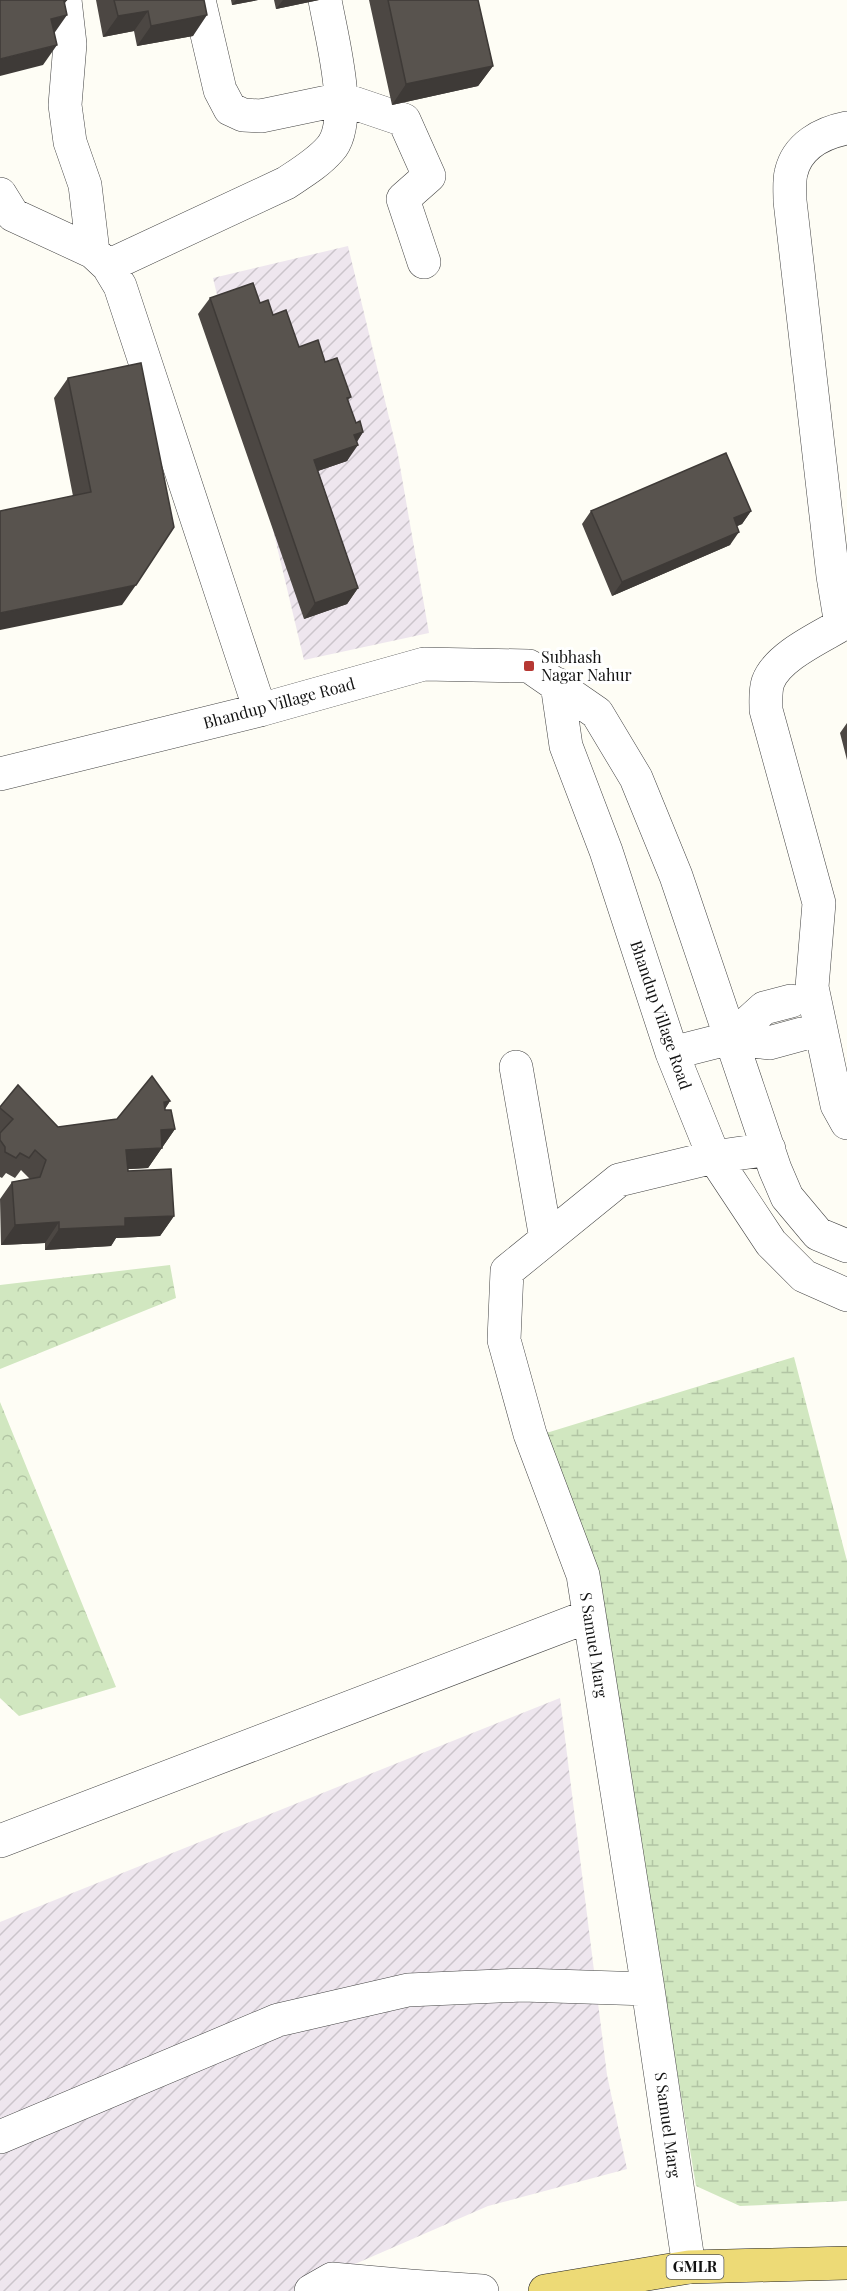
<svg xmlns="http://www.w3.org/2000/svg" width="847" height="2291" viewBox="0 0 847 2291" font-family="'Playfair Display',serif">
<style>
.industrial{fill:url(#industrial-furrows)}
.wetland{fill:url(#wetland-marsh)}
.park{fill:url(#park-crowns)}
.lines{fill:none;stroke-linecap:round;stroke-linejoin:round}
.minor-casing{stroke:#444;stroke-width:34}
.major-casing{stroke:#222;stroke-width:34}
.minor{stroke:#fff;stroke-width:33}
.major{stroke:#edda76;stroke-width:33}
.wall{fill:#4c4743}
.shaded-wall{fill:#3e3a37}
.building{fill:#58534e;stroke:#3e3a37;stroke-width:1.5}
.poi-dot{fill:#b63833;stroke:#fff;stroke-width:2}
.labels{text-anchor:middle;stroke-width:6;stroke-linejoin:round;paint-order:stroke}
.shield{fill:#fff;stroke:#585858;stroke-width:1.5}
.shield-label{font-size:15px;font-weight:bold;fill:#111}
.poi-label{font-size:16px;fill:#111;stroke:#fff;text-anchor:start}
.street-label{font-size:16px;fill:#111;stroke:#fff}
</style>
<defs>
<pattern id="industrial-furrows" width="10" height="10" patternUnits="userSpaceOnUse" patternTransform="scale(1.5)"><rect width="10" height="10" fill="#eee6ee"/><path d="M-1 1l2-2M0 10L10 0M9 11l2-2" fill="none" stroke="#cbc4cb"/></pattern>
<pattern id="wetland-marsh" width="20" height="14" patternUnits="userSpaceOnUse" patternTransform="scale(1.5)"><rect width="20" height="14" fill="#d1e7c0"/><path d="M1 5h8M5 5V1M11 12h8M15 12V8" fill="none" stroke="#b2c5a4"/></pattern>
<pattern id="park-crowns" width="20" height="18" patternUnits="userSpaceOnUse" patternTransform="scale(1.5)"><rect width="20" height="18" fill="#d1e7c0"/><path d="M2 6a3 3 0 1 1 6 0M12 15a3 3 0 1 1 6 0" fill="none" stroke="#b2c5a4"/></pattern>
</defs>
<rect width="100%" height="100%" fill="#fefdf5"/>
<path class="industrial" d="M 348,246 L 398,455 L 429,633 L 304,660 L 213,278 Z
M 560,1698 L 607,2075 L 627,2169 L 488,2206 L 323,2278 L 298,2291 L 0,2291 L 0,1922 Z"/>
<path class="wetland" d="M 794,1357 L 847,1561 L 847,2201 L 740,2206 L 696,2186 L 599,1598 L 543,1434 Z"/>
<path class="park" d="M 170,1265 L 176,1298 L 0,1369 L 0,1285 Z
M 0,1402 L 116,1687 L 19,1716 L 0,1698 Z"/>
<g class="lines">
<defs>
<path id="minor" d="M 65,0 L 70,44 L 65,105 L 70,142 L 85,185 L 93,252
M 199,0 L 220,90 L 230,109 L 243,115 L 261,116 L 342,99 L 404,120 L 429,176 L 403,199 L 424,262
M 0,194 L 13,215 L 93,252 L 108,266 L 120,286 L 260,710
M 108,266 L 286,183 C 301,173 318,163 330,149 C 355,122 331,35 325,0
M 847,624 L 841,625 C 819,638 777,657 768,682 C 765,691 766,700 766,710 L 819,903 L 812,987 L 837,1105 L 847,1123
M 841,625 L 833,576 L 790,201 C 790,192 789,181 791,173 C 797,146 822,133 847,128
M 557,684 L 566,746 L 606,851 L 672,1053 L 714,1157 L 771,1243 L 804,1276 L 847,1295
M 0,774 L 260,710 L 424,664 L 529,666 L 597,713 L 636,778 L 676,876 L 775,1169 L 787,1197 L 818,1234 L 847,1246
M 731,1038 L 764,1008 L 791,1001
M 672,1053 L 731,1038 L 769,1043 L 802,1034
M 516,1067 L 546,1239
M 0,1841 L 589,1616
M 0,2137 L 278,2020 L 408,1990 L 522,1985 L 648,1989
M 689,2267 L 648,1989 L 583,1575 L 530,1434 L 504,1340 L 507,1271 L 619,1180 L 714,1157 L 769,1149
M 311,2291 L 332,2279 L 410,2286
M 399,2291 L 410,2286 L 482,2291"/>
<path id="major" d="M 545,2291 L 689,2267 L 847,2263"/>
</defs>
<use href="#minor" class="minor-casing"/>
<use href="#major" class="major-casing"/>
<use href="#minor" class="minor"/>
<use href="#major" class="major"/>
</g>
<path class="wall" d="M 96,0 L 204,0 L 193,36 L 137,46 L 134,31 L 103,37 Z
M 231,0 L 258,0 L 232,5 Z
M 274,0 L 319,0 L 276,9 Z
M 369,0 L 478,0 L 493,66 L 478,86 L 392,105 Z
M 210,298 L 260,303 L 273,315 L 299,347 L 325,362 L 351,397 L 348,400 L 356,423 L 363,432 L 357,442 L 347,461 L 318,471 L 358,588 L 347,604 L 304,619 L 198,314 Z
M 68,378 L 122,605 L 73,496 L 54,398 Z
M 591,511 L 751,511 L 742,524 L 737,526 L 730,545 L 612,596 L 582,524 Z
M 847,723 L 847,760 L 840,733 Z
M 170,1101 L 165,1109 L 175,1129 L 148,1168 L 128,1169 L 128,1171 L 174,1216 L 160,1236 L 116,1238 L 111,1246 L 45,1250 L 45,1243 L 1,1245 L 0,1199 L 12,1182 L 30,1179 L 21,1170 L 15,1178 L 6,1173 L 2,1178 L 0,1177 L 0,1107 L 58,1127 L 117,1119 Z"/>
<path class="shaded-wall" d="M 67,0 L 55,18 L 67,15 L 53,35 L 36,39 L 64,1 Z
M 236,0 L 258,0 L 232,5 Z
M 283,0 L 319,0 L 276,9 Z
M 148,11 L 134,31 L 103,37 L 118,16 Z
M 207,15 L 193,36 L 137,46 L 151,26 Z
M 57,45 L 43,65 L 0,76 L 0,59 Z
M 493,66 L 478,86 L 392,105 L 406,84 Z
M 363,432 L 353,447 L 358,445 L 347,461 L 303,476 L 314,460 L 354,435 Z
M 751,511 L 742,524 L 724,532 L 734,518 Z
M 739,532 L 730,545 L 612,596 L 622,582 Z
M 136,585 L 122,605 L 0,630 L 0,613 Z
M 358,588 L 347,604 L 304,619 L 315,603 Z
M 170,1101 L 156,1122 L 164,1102 Z
M 175,1129 L 148,1168 L 112,1170 L 126,1150 L 161,1130 Z
M 174,1216 L 160,1236 L 116,1238 L 111,1246 L 45,1250 L 59,1229 L 125,1218 Z
M 59,1222 L 45,1243 L 1,1245 L 15,1225 Z"/>
<path class="building" d="M 0,0 L 67,0 L 64,1 L 67,15 L 51,19 L 57,45 L 0,59 Z
M 114,0 L 204,0 L 207,15 L 151,26 L 148,11 L 118,16 Z
M 388,0 L 478,0 L 493,66 L 406,84 Z
M 253,283 L 260,303 L 268,300 L 273,315 L 286,310 L 299,347 L 318,340 L 325,362 L 337,358 L 351,397 L 347,398 L 356,423 L 360,421 L 363,432 L 354,435 L 358,445 L 314,460 L 358,588 L 315,603 L 210,298 Z
M 141,363 L 174,527 L 136,585 L 0,613 L 0,511 L 91,492 L 68,378 Z
M 726,453 L 751,511 L 734,518 L 739,532 L 622,582 L 591,511 Z
M 152,1076 L 170,1101 L 164,1102 L 165,1110 L 171,1110 L 175,1129 L 161,1130 L 162,1148 L 126,1150 L 128,1171 L 171,1169 L 174,1216 L 125,1218 L 125,1226 L 59,1229 L 59,1222 L 15,1225 L 12,1182 L 40,1177 L 46,1160 L 35,1150 L 29,1158 L 20,1153 L 16,1158 L 5,1152 L 5,1147 L 0,1140 L 0,1133 L 13,1119 L 0,1108 L 0,1107 L 18,1085 L 58,1127 L 117,1119 Z"/>
<rect class="poi-dot" x="523" y="660" width="12" height="12" rx="3"/>
<g class="labels">
<rect class="shield" x="666.5" y="2255" width="57" height="24" rx="4.5"/>
<g class="shield-label">
<text x="695" y="2272">GMLR</text>
</g>
<g class="poi-label">
<text x="541" y="663">Subhash<tspan x="541" dy="18">Nagar Nahur</tspan></text>
</g>
<g class="street-label">
<text transform="translate(279 703) rotate(-15)" y="6">Bhandup Village Road</text>
<text transform="translate(661 1015) rotate(71)" y="6">Bhandup Village Road</text>
<text transform="translate(594 1645) rotate(81)" y="6">S Samuel Marg</text>
<text transform="translate(668 2125) rotate(82)" y="6">S Samuel Marg</text>
</g>
</g>
</svg>
